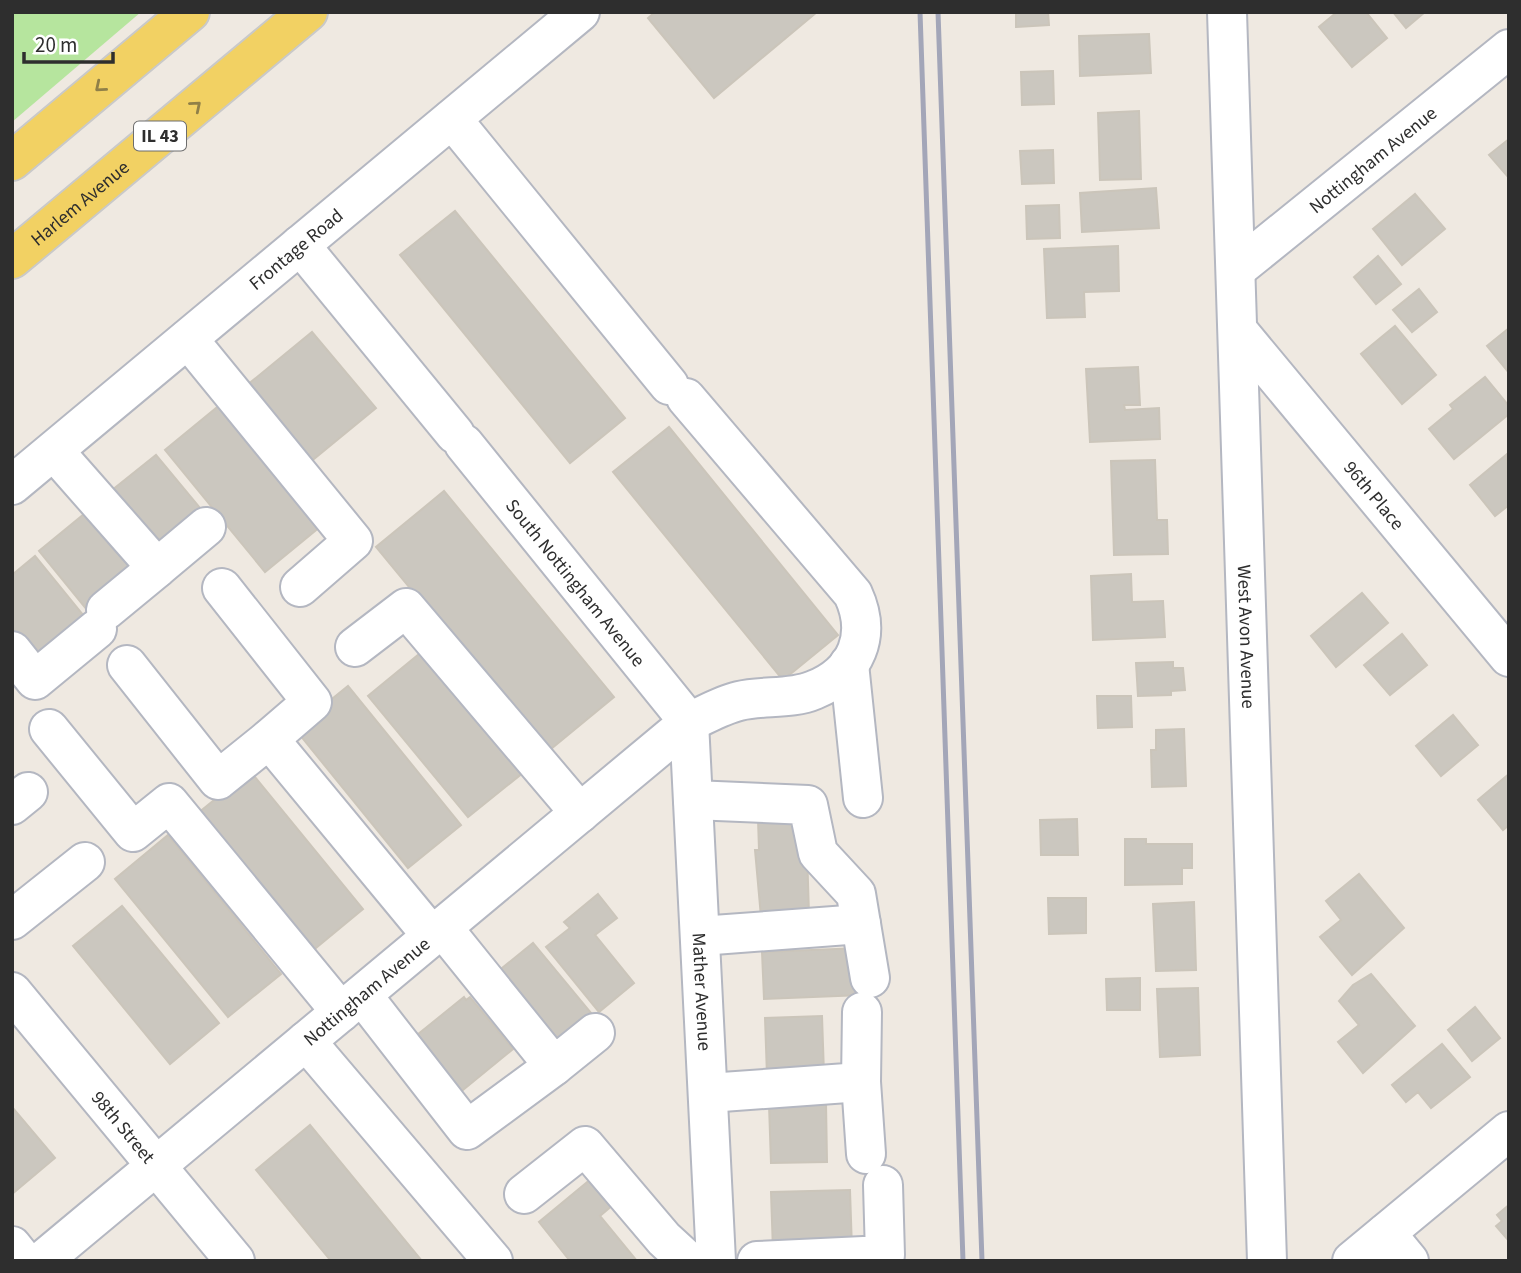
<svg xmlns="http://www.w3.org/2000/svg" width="1521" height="1273" viewBox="0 0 1521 1273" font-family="'Source Sans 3',sans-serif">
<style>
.green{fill:#b6e59e}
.building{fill:#cbc7bf;stroke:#cbc5ba;stroke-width:2}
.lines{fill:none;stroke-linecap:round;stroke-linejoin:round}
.minor-casing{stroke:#b4b7c1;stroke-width:42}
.major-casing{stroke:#c9c9c9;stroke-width:42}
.minor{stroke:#fff;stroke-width:38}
.major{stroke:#f2d163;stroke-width:38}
.rail{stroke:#a3a6b8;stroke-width:5}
.oneway{stroke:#908048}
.labels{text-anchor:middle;stroke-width:7;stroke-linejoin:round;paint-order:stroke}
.shield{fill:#fff;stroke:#6d6d6d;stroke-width:2}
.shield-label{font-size:18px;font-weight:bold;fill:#2e2e2e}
.street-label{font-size:19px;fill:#2e2e2e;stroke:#fff}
</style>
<rect width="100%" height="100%" fill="#efe9e1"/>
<path class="green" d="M 12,12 L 141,12 L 12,122 Z"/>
<path class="building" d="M 655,12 L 817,12 L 714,98 L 648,18 Z
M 1016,12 L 1048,12 L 1049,25 L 1016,27 Z
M 1337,12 L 1366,12 L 1387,38 L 1352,67 L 1319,27 Z
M 1393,12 L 1425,12 L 1406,28 Z
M 1149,34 L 1151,73 L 1080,76 L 1079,36 Z
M 1053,71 L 1054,104 L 1022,105 L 1021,72 Z
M 1139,111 L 1141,179 L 1100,180 L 1098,113 Z
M 1509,139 L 1509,178 L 1489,155 Z
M 1053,150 L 1054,183 L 1022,184 L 1020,151 Z
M 1156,188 L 1159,228 L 1082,232 L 1080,193 Z
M 1415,194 L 1445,229 L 1402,265 L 1373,229 Z
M 1059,205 L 1060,238 L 1027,239 L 1026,206 Z
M 455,211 L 625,418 L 570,463 L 400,255 Z
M 1118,246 L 1119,291 L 1084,292 L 1085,317 L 1047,318 L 1044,249 Z
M 1378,256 L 1401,284 L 1376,304 L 1354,277 Z
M 1419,289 L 1437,312 L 1412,332 L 1393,310 Z
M 1395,326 L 1436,375 L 1402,404 L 1361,354 Z
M 1509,328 L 1509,373 L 1487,346 Z
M 312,332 L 376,408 L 309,463 L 246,386 Z
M 1138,367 L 1140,405 L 1124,405 L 1125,410 L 1159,408 L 1160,439 L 1090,442 L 1086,369 Z
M 1485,377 L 1509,406 L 1509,414 L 1454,459 L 1429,429 L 1453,409 L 1450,405 Z
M 221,404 L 321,526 L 265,572 L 165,450 Z
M 669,427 L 838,635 L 783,680 L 613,472 Z
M 1507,454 L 1509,505 L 1495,516 L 1470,485 Z
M 156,455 L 205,514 L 155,555 L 106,495 Z
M 1155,460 L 1157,520 L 1167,520 L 1168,554 L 1114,555 L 1111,461 Z
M 444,491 L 614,697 L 546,753 L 376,547 Z
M 89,510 L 138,570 L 88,611 L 39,551 Z
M 35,556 L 84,616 L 34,657 L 12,630 L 12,575 Z
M 1131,574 L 1132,602 L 1163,601 L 1165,637 L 1093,640 L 1091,576 Z
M 1362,593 L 1388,623 L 1336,667 L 1311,636 Z
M 1402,634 L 1427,665 L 1390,695 L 1364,665 Z
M 424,650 L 524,772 L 468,817 L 368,696 Z
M 1173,662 L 1173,668 L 1183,668 L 1185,690 L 1171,691 L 1171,695 L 1138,696 L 1136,663 Z
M 348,686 L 461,825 L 408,868 L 295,729 Z
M 1097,696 L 1131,696 L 1132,727 L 1098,728 Z
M 1453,715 L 1478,745 L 1441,776 L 1416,746 Z
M 1184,729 L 1186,786 L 1152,787 L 1151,750 L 1156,750 L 1156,730 Z
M 250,771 L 363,909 L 311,952 L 197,814 Z
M 1509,774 L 1509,825 L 1503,830 L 1478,800 Z
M 806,817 L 809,915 L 761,917 L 755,850 L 759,850 L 758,819 Z
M 1077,819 L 1078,855 L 1041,855 L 1040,820 Z
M 168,835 L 281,974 L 228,1017 L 115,879 Z
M 1125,839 L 1146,839 L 1146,844 L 1192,844 L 1192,868 L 1182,868 L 1182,884 L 1125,885 Z
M 1359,874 L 1404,928 L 1352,975 L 1320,937 L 1341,920 L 1326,901 Z
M 598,894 L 617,918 L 595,935 L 634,983 L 599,1012 L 546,947 L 570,928 L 564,922 Z
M 1048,898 L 1086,898 L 1086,933 L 1049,934 Z
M 1194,902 L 1196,970 L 1156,971 L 1153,904 Z
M 122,906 L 219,1023 L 170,1064 L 73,946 Z
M 533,943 L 596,1019 L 559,1049 L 496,973 Z
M 860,948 L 862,995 L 764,999 L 762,952 Z
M 1371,974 L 1415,1026 L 1363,1073 L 1338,1042 L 1359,1025 L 1339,1001 L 1353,985 Z
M 1140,978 L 1140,1010 L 1107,1010 L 1106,979 Z
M 1198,988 L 1200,1055 L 1160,1057 L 1157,989 Z
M 464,997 L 466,1000 L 470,997 L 513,1049 L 458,1094 L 417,1035 Z
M 1475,1007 L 1500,1038 L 1472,1061 L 1448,1030 Z
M 822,1016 L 824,1074 L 767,1076 L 765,1018 Z
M 1442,1044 L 1470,1077 L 1431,1108 L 1418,1092 L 1406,1102 L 1392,1085 Z
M 826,1103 L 827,1162 L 771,1163 L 769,1105 Z
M 12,1107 L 55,1158 L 12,1194 Z
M 310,1125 L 422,1261 L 331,1261 L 256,1170 Z
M 591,1179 L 613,1205 L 600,1216 L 637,1261 L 570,1261 L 539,1222 Z
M 850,1190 L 852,1249 L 773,1251 L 771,1192 Z
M 1509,1205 L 1509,1241 L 1496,1226 L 1502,1221 L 1497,1215 Z"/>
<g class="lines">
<defs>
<g id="minor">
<path id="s1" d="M 1227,12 L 1267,1261"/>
<path d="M 452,119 L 669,385"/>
<path d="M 300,245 L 455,434"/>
<path id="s2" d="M 1238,268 L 1509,49"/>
<path id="s3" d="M 1239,332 L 1509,657"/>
<path d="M 188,339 L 353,541 L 300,587"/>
<path id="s4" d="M 464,444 L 689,722"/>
<path d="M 54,451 L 157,568 L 106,610"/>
<path id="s5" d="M 12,485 L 580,12"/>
<path d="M 157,568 L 206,527"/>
<path d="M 222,588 L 312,702 L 269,739"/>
<path d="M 355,647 L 406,608 L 580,813"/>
<path d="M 12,651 L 35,680 L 97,629"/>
<path d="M 849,664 L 863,798"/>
<path d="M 127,665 L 218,780 L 269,739 L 432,936"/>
<path id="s6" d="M 689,722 L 716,1261"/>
<path d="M 49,729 L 133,832 L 169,803 L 341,1012"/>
<path d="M 693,800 L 808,805 L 818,853 L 856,894 L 870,978"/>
<path d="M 12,805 L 28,792"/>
<path d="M 12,920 L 85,862"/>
<path d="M 442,927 L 554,1066 L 595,1033"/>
<path d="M 700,936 L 861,924"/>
<path id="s7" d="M 12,992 L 235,1261"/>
<path d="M 362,995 L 467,1130 L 554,1066"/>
<path d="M 306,1041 L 493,1261"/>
<path d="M 861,1082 L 866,1154"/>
<path d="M 708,1093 L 861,1082 L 862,1012"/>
<path d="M 524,1194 L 585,1146 L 664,1239 L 688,1261"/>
<path d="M 1386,1233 L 1409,1261"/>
<path d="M 12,1246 L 24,1261"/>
<path id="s8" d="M 42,1261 L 689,722 C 705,715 722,705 739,701 C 763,695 791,700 814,690 C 857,673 872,635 853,594 L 686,398"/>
<path d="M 757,1261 L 885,1255 L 883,1185"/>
<path d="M 1352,1261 L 1509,1131"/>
</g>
<g id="major">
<path d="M 12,161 L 190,12"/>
<path id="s9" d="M 12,259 L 308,12"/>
</g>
</defs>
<use href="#minor" class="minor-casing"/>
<use href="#major" class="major-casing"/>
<use href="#minor" class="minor"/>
<use href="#major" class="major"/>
<path class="rail" d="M 920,12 L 963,1261
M 938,12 L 982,1261"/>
</g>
<defs><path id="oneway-chevron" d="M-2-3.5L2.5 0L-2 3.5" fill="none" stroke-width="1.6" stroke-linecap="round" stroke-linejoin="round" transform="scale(1.75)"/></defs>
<g class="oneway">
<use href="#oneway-chevron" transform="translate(100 87) rotate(140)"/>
<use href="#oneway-chevron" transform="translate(196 106) rotate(-40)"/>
</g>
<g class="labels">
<rect class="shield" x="134" y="121.5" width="52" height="29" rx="5"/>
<g class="shield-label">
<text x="160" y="142">IL 43</text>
</g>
<g class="street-label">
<text dy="7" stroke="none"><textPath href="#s2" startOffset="173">Nottingham Avenue</textPath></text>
<text dy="7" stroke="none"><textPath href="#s9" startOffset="88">Harlem Avenue</textPath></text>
<text dy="7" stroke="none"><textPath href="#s5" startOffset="369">Frontage Road</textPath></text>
<text dy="7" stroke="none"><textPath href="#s3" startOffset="212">96th Place</textPath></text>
<text dy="7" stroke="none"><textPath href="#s4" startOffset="178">South Nottingham Avenue</textPath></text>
<text dy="7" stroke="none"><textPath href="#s1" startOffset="625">West Avon Avenue</textPath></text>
<text dy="7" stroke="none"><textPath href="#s8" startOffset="422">Nottingham Avenue</textPath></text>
<text dy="7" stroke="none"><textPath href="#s6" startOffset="270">Mather Avenue</textPath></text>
<text dy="7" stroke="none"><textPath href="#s7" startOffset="175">98th Street</textPath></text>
</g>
</g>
<rect width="1521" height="1273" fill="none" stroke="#2e2e2e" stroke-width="28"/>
<path d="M24 52v10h89v-10" fill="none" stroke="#2e2e2e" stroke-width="3.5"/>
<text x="35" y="52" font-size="21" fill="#2e2e2e" stroke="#ffffff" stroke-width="5" paint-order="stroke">20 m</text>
</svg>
